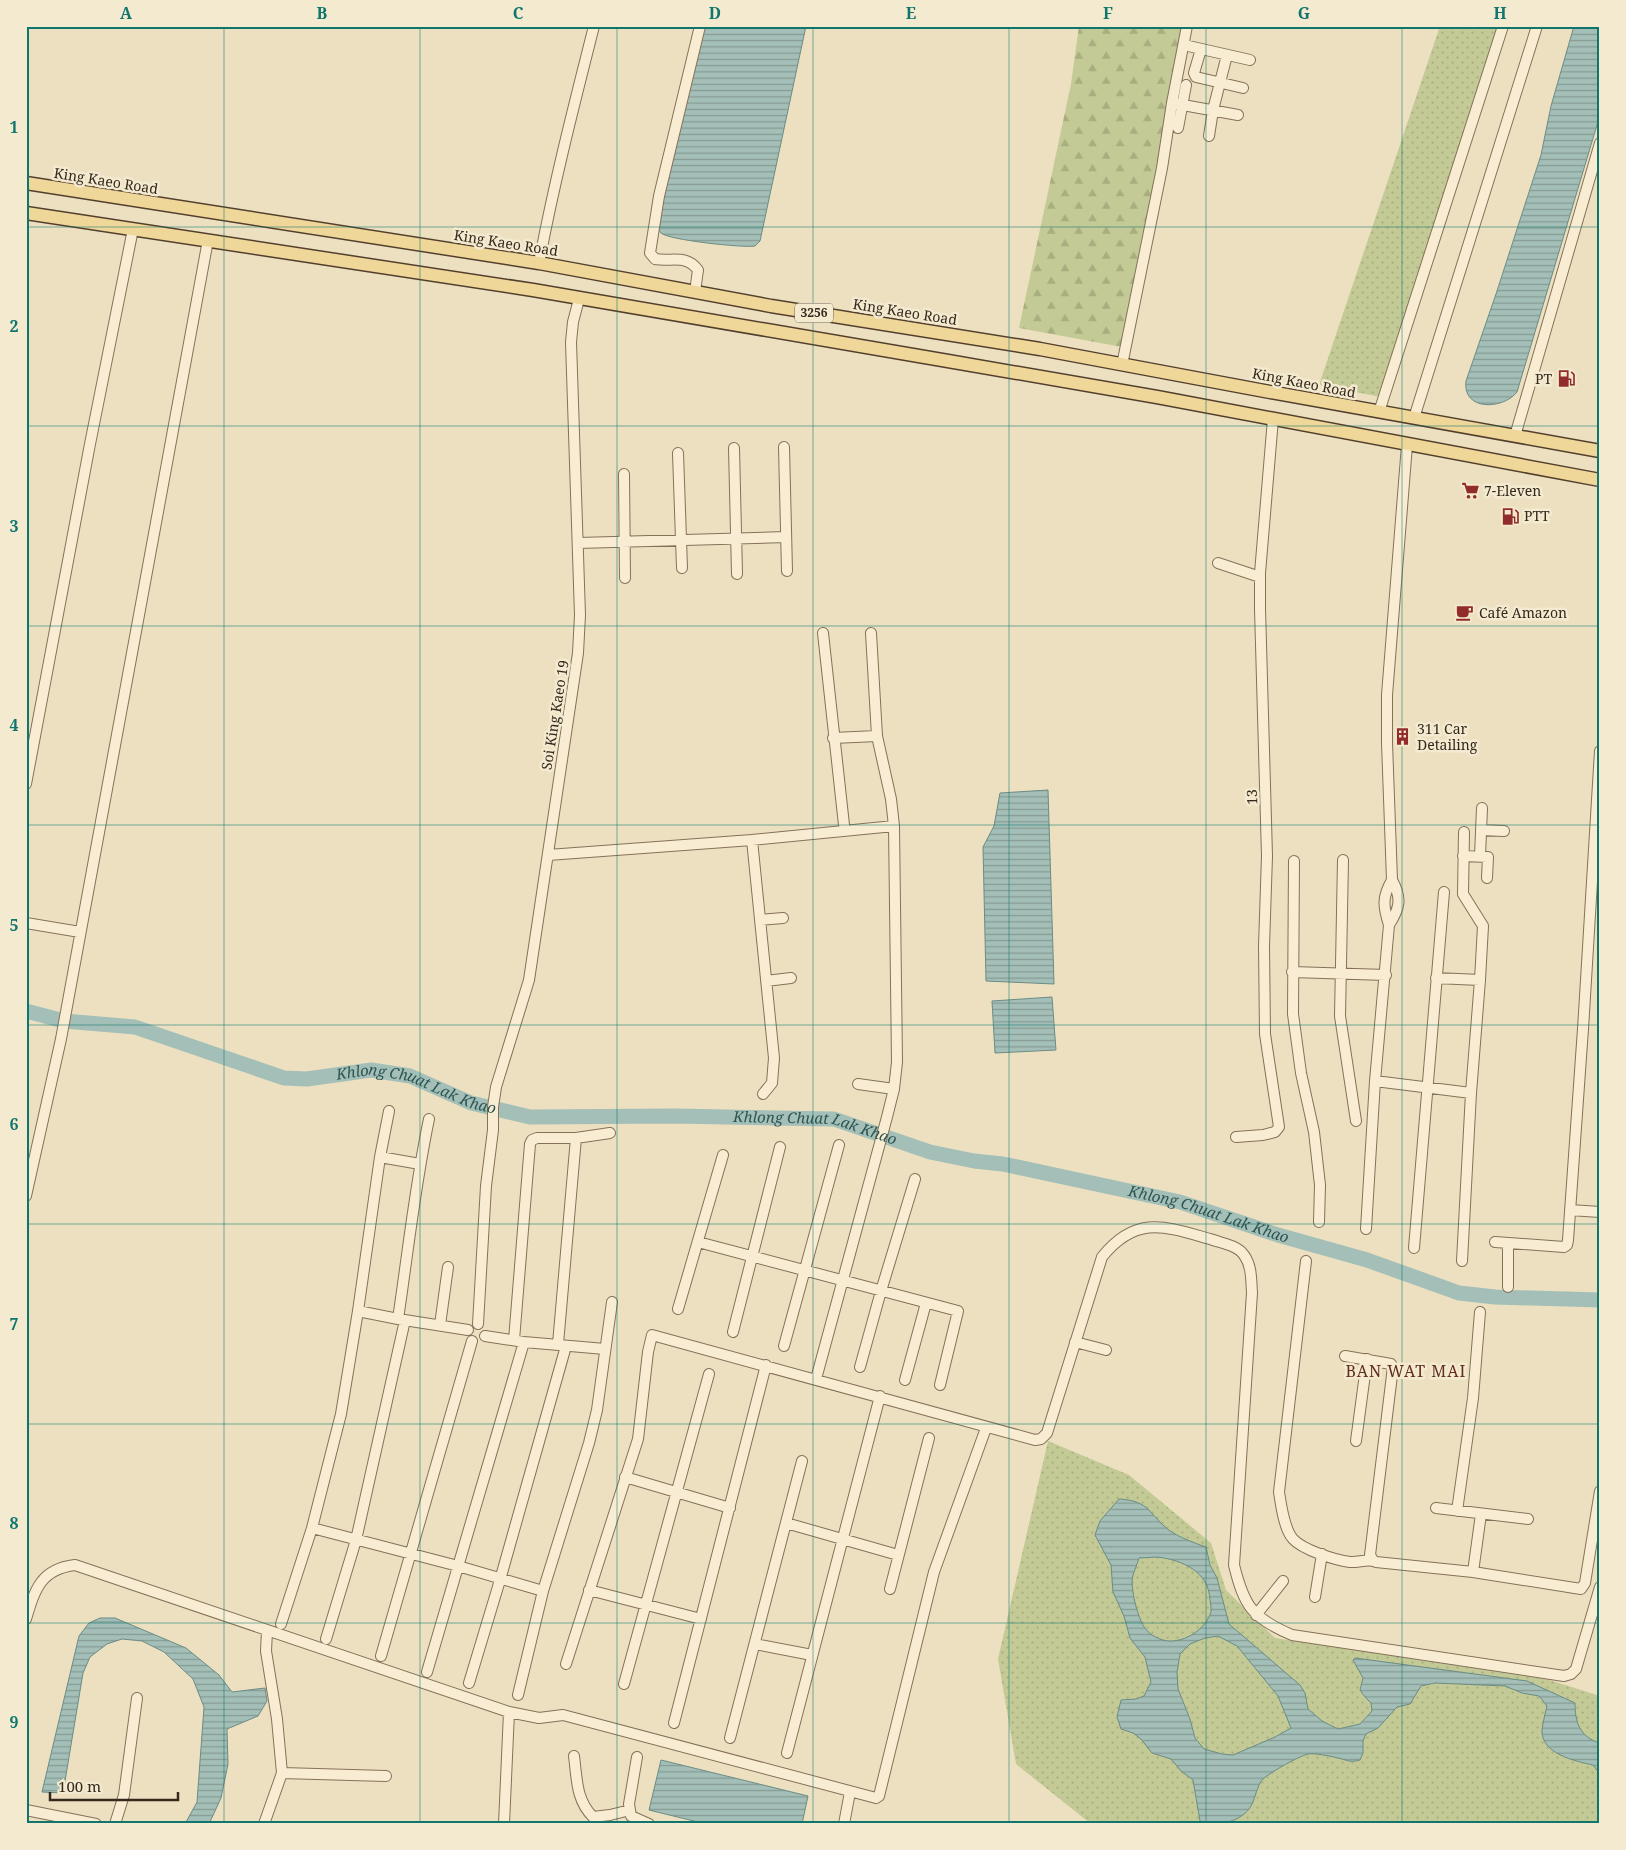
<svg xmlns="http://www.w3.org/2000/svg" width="1626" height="1850" viewBox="0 0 1626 1850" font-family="'Noto Serif',serif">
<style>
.grass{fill:url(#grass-dots)}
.forest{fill:url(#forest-firs)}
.water{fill:url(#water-rules);stroke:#6b8c85;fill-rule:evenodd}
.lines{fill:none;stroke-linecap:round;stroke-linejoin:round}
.river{stroke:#a3bfb7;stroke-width:15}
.minor-casing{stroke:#857159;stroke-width:12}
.major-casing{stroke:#533f2d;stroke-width:15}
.minor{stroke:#f8edd3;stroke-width:10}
.major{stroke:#efd699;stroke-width:12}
.grid{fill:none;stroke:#0f766e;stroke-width:1;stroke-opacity:0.55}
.labels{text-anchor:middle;stroke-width:5;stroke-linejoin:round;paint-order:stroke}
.shield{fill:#f4ead0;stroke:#6e6353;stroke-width:1}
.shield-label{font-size:12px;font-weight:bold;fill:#35291d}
.street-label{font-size:14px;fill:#35291d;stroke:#f4ead0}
.poi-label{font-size:14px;fill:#35291d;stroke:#f4ead0;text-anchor:start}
.water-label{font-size:15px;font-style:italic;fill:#2d5553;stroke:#f4ead0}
.quarter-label{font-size:16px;letter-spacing:1px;fill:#602d1e;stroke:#f4ead0}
.neatline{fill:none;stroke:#0f766e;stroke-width:2}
.grid-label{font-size:16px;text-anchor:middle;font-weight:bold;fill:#0f766e}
</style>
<defs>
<pattern id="grass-dots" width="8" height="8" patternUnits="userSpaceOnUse" patternTransform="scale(1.25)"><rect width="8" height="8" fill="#c3ca95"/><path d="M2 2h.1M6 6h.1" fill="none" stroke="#a8ae80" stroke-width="1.8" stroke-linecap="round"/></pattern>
<pattern id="forest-firs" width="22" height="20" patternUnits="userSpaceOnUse" patternTransform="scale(1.25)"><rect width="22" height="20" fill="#c3ca95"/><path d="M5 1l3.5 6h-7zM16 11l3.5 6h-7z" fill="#a8ae80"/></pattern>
<pattern id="water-rules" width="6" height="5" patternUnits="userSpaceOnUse" patternTransform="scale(1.25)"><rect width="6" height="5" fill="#a3bfb7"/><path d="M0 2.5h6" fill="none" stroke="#869b94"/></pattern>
</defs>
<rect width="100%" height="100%" fill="#ece0c1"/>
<path class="grass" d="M 1440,26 L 1500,26 L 1381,397 L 1319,385 Z
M 1048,1441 L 1129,1475 L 1211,1543 L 1226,1590 L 1275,1638 L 1546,1679 L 1600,1696 L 1600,1824 L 1091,1824 L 1016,1764 L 998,1659 Z"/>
<path class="forest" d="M 1079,26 L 1182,26 L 1156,176 L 1122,347 L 1019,328 L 1071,84 Z"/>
<path class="water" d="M 704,26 L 806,26 L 760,241 L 755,246 C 743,248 668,240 661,233 C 657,229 658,223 658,218 Z
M 1574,26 L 1600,26 L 1600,115 L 1517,392 C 1503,410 1462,411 1466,381 L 1496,294 L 1541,155 L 1551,106 Z
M 1048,790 L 1054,984 L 986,981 L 983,847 L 994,826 L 1000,793 Z
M 1052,997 L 1056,1050 L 995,1053 L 992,1001 Z
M 1119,1499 C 1151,1501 1148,1514 1170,1531 C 1181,1538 1194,1543 1206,1547 L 1210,1565 L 1217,1578 L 1229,1624 L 1300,1685 L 1305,1693 L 1308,1709 L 1322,1721 L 1338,1729 L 1360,1724 L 1372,1711 L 1371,1703 L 1365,1697 L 1360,1690 L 1363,1678 L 1353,1660 L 1355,1658 L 1527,1681 L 1575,1703 C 1575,1721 1579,1737 1600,1743 L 1600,1774 L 1593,1765 C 1575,1761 1541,1754 1542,1730 C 1543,1722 1545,1714 1547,1706 L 1539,1696 L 1522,1693 L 1505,1686 L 1435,1683 L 1421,1686 L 1410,1704 L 1397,1707 L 1378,1728 L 1366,1734 L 1363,1741 L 1363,1753 L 1360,1760 C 1350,1763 1347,1760 1338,1758 C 1330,1756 1315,1753 1308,1754 C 1297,1757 1273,1771 1264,1778 C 1256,1785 1256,1800 1249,1809 C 1238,1823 1215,1827 1200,1821 L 1193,1780 L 1181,1771 L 1171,1759 L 1152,1753 L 1141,1739 L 1133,1733 L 1121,1729 L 1117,1717 L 1121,1700 L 1136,1699 L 1144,1696 L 1151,1682 L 1145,1657 L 1130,1638 L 1124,1616 L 1113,1592 L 1111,1565 L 1095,1535 L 1100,1521 ZM 1157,1557 C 1183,1560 1209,1572 1210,1600 C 1211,1604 1211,1608 1211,1612 C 1205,1631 1181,1645 1163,1640 C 1153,1637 1145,1631 1141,1621 C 1136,1609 1132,1593 1132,1580 C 1133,1573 1137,1565 1139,1558 ZM 1218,1636 L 1237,1646 L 1278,1696 L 1291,1728 L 1275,1737 L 1233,1755 L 1222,1754 L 1204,1749 L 1195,1738 L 1190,1719 L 1178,1689 L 1177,1672 L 1180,1654 L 1190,1644 L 1205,1638 Z
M 100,1618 L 115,1618 L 186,1648 L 219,1675 L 232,1692 L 265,1688 L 267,1701 L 258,1716 L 227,1729 L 228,1764 L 221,1798 L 209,1824 L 185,1824 L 197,1802 L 204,1707 L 193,1679 L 164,1652 L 142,1641 L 122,1639 L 107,1644 L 90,1657 L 83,1673 L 63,1793 L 42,1792 L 79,1636 L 89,1623 Z
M 661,1760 L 808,1796 L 802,1824 L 706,1824 L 649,1810 Z"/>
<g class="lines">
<path class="river" id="s1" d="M 26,1011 L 64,1021 L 135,1027 L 284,1078 L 307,1079 L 371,1070 L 410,1076 L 471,1103 L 530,1117 L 675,1116 L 834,1119 L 930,1152 L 974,1161 L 1003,1164 L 1180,1202 L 1278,1235 L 1367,1260 L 1459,1293 L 1495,1297 L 1600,1300"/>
<defs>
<path id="minor" d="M 1184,45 L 1250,60
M 1201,49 L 1194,73 L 1196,77 L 1243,88
M 1172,103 L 1238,115
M 1178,128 L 1186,85
M 1209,136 L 1213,110 L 1227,55
M 539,263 C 554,183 574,105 594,26
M 695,292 L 698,270 C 686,254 672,262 655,259 L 650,253 L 659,196 L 700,26
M 1122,365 L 1162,168 L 1172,103 L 1187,26
M 1379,412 L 1503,26
M 1414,418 L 1537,26
M 1515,436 L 1600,143
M 784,447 L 787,571
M 734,448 L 737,574
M 678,453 L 682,568
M 624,474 L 625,578
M 578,543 L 786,537
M 1218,563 L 1260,577
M 823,633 L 844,825
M 833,738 L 877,736
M 26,784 L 90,444 L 133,229
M 1481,830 L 1504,831
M 752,840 L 774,1058 L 772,1083 L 763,1094
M 548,855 L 752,840 L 894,826
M 1463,856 L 1488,857 L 1487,878
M 1480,856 L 1482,808
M 1343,860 L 1340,1016 L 1356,1121
M 1294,861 L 1293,1014 L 1301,1073 L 1314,1132 L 1320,1185 L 1319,1222
M 760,920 L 783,918
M 26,923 L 80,932
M 1389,925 C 1400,908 1402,898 1392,880 L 1387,743 L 1387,695 L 1407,445
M 1292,972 L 1386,975
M 1436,978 L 1480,980 L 1483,926 L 1463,894 L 1464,832
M 766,981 L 791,978
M 1375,1081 L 1471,1093
M 858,1084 L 894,1089
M 1236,1137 L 1263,1135 L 1275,1132 L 1279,1127 L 1265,1034 L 1264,946 L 1267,856 L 1260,609 L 1260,573 L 1273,419
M 380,1157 L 420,1164
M 26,1196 L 61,1039 L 208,240
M 1570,1210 L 1600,1212
M 1366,1229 L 1375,1081 L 1389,925 C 1383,906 1382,897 1392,880
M 698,1242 L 958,1311 L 940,1385
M 1495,1242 L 1564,1247 L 1567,1245 L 1568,1240 L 1583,1029 L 1600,751
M 1508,1243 L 1508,1287
M 1414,1248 L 1444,892
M 1306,1261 L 1279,1492 C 1281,1505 1284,1529 1293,1539 C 1303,1550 1335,1560 1350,1562 C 1358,1563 1369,1558 1376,1562 L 1473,1572 L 1581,1589 L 1585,1583 L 1600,1491
M 1462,1261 L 1471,1093 L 1480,980
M 678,1309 L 723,1155
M 358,1311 L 398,1319 L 468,1330
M 398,1319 C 408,1252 415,1185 429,1119
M 478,1324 L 486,1186 L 493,1130 L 493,1107 L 496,1087 L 529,980 L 578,653 L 580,615 L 571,342 L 573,322 L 579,299
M 440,1325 L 448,1267
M 733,1332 L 780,1147
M 485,1336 L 524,1342 L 605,1349
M 514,1340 L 530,1144 L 532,1140 L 537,1138 L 576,1138 L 610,1133
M 1075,1342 L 1106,1350
M 558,1344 L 576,1138
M 784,1346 L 839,1145
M 1345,1356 L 1391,1364 L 1393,1367 L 1370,1555 L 1373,1560
M 860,1367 L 881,1291 L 915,1179
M 816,1379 L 887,1117 L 894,1089 L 897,1062 L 894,826 L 891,799 L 877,736 L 871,633
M 905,1380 L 926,1303
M 1356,1441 L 1367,1359
M 625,1477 L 730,1508
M 1436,1508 L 1528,1519
M 1457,1511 L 1473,1398 L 1480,1312
M 786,1523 L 898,1555
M 312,1528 L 458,1566 L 543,1591
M 1473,1572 L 1481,1514
M 890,1589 L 929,1438
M 589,1590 L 701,1619
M 1315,1597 L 1322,1554
M 1256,1615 L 1283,1581
M 26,1619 C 35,1589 41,1569 75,1565 L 509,1712 L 539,1718 L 563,1715 L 876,1798 L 879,1796 L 934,1572 L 986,1428
M 281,1624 L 312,1528 L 341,1414 L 358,1311 L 380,1157 L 389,1111
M 326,1639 L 356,1540 L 405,1320
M 755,1644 L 812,1655
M 381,1656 L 472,1341
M 566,1664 L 638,1439 L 648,1352 L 652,1335 L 1035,1440 L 1041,1439 L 1047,1433 L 1102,1257 C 1136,1215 1164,1226 1210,1239 C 1221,1243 1237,1245 1244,1255 C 1252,1266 1251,1280 1252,1293 L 1234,1565 C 1244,1606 1252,1618 1292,1635 L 1564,1676 L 1571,1674 L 1576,1669 L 1600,1587
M 427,1672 L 524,1342
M 469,1683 L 500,1580 L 566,1346
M 624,1684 L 709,1374
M 518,1695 L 543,1591 L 589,1443 L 597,1410 L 612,1302
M 674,1723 L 766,1365
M 730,1738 L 802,1461
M 787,1753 L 880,1396
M 574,1756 C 577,1779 576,1800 593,1817 L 610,1815 L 630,1810
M 637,1757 L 629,1804 L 631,1816 L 649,1824
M 282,1773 L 386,1776
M 26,1810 L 96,1824
M 115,1824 L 124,1795 L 137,1698
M 264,1824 L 282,1773 L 277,1719 L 266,1651 L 267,1631
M 504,1824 L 509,1712
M 844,1824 L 850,1792"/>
<path id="major" d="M 26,183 L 539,263 L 771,306 L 1040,349 L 1270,392 L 1600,451
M 26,213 L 533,290 L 948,361 L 1157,397 L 1600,480"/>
</defs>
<use href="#minor" class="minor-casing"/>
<use href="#major" class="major-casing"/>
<use href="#minor" class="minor"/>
<use href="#major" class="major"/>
</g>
<path class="grid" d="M 224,26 L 224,1824M 420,26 L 420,1824M 617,26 L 617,1824M 813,26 L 813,1824M 1009,26 L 1009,1824M 1206,26 L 1206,1824M 1402,26 L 1402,1824M 26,227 L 1600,227M 26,426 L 1600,426M 26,626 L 1600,626M 26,825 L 1600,825M 26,1025 L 1600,1025M 26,1224 L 1600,1224M 26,1424 L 1600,1424M 26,1623 L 1600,1623"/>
<defs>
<symbol id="fuel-bare" viewBox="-9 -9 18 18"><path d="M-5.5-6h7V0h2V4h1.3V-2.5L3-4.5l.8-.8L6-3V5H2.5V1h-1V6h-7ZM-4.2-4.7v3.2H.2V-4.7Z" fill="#922c2b" stroke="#f4ead0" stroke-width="2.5" paint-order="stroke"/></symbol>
<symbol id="supermarket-bare" viewBox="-9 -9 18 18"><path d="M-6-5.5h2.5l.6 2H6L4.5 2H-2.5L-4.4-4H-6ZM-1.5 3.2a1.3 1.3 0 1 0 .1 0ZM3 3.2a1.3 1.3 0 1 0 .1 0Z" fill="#922c2b" stroke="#f4ead0" stroke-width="2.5" paint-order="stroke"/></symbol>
<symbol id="cafe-bare" viewBox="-9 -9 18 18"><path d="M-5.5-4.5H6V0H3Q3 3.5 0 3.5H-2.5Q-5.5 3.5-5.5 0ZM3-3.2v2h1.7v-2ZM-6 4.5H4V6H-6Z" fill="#922c2b" stroke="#f4ead0" stroke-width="2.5" paint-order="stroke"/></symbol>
<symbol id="building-bare" viewBox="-9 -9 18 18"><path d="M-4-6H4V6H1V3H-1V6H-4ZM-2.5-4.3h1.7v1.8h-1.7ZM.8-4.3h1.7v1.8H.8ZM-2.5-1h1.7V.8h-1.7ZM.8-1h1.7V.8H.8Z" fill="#922c2b" stroke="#f4ead0" stroke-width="2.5" paint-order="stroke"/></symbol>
</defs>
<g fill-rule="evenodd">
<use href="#fuel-bare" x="1554" y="366" width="25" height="25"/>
<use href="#supermarket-bare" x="1458" y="478" width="25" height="25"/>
<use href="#fuel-bare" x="1498" y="504" width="25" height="25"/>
<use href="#cafe-bare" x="1452" y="600" width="25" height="25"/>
<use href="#building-bare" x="1390" y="724" width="25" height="25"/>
</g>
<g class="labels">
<rect class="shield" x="795" y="303.5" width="38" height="19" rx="4"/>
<g class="shield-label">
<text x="814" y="317">3256</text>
</g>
<g class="street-label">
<text transform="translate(106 181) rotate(9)" y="5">King Kaeo Road</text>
<text transform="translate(506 243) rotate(9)" y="5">King Kaeo Road</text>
<text transform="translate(905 312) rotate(9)" y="5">King Kaeo Road</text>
<text transform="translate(1304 383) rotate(11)" y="5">King Kaeo Road</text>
<text transform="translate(555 715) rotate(-81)" y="5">Soi King Kaeo 19</text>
<text transform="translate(1252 797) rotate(-91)" y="5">13</text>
</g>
<g class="poi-label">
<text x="1552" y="384" text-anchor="end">PT</text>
<text x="1484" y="496">7-Eleven</text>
<text x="1524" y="521">PTT</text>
<text x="1479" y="618">Café Amazon</text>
<text x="1417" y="734">311 Car<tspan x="1417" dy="16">Detailing</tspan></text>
</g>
<g class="water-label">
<text dy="5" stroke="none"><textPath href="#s1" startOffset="404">Khlong Chuat Lak Khao</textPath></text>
<text dy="5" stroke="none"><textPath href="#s1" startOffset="809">Khlong Chuat Lak Khao</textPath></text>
<text dy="5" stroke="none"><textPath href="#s1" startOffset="1214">Khlong Chuat Lak Khao</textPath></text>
</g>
<g class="quarter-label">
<text x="1406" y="1377">BAN WAT MAI</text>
</g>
</g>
<rect width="1626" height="1850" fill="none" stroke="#f4ead0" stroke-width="55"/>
<path d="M50 1792v8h128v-8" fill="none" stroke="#35291d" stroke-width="2.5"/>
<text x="58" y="1792" font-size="15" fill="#35291d" stroke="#f4ead0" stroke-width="4" paint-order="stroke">100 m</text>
<rect x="28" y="28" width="1570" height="1794" class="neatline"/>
<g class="grid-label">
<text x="126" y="19">A</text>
<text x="322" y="19">B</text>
<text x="518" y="19">C</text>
<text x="715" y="19">D</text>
<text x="911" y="19">E</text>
<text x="1108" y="19">F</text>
<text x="1304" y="19">G</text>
<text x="1500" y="19">H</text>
<text x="14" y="133">1</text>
<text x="14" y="332">2</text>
<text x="14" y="532">3</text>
<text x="14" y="731">4</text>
<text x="14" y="931">5</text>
<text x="14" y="1130">6</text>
<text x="14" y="1330">7</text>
<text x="14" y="1529">8</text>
<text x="14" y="1728">9</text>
</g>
</svg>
